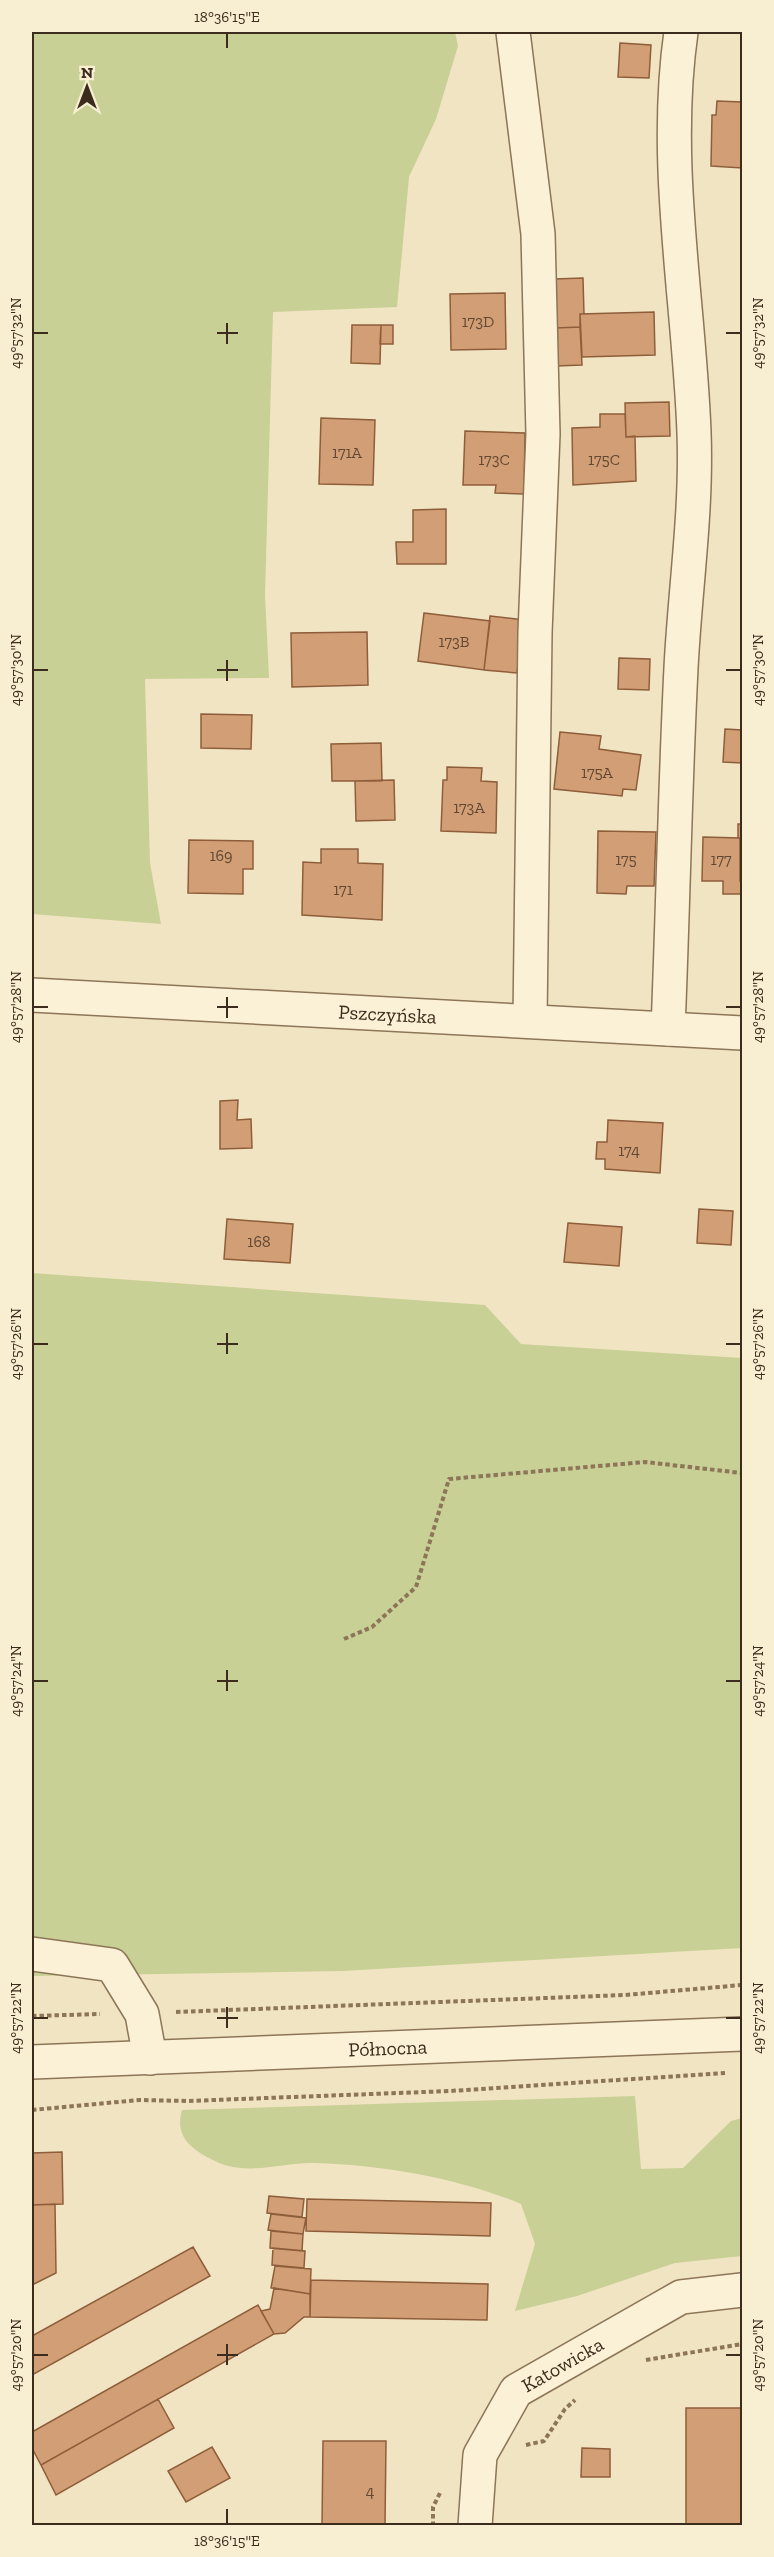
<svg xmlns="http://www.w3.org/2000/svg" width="774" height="2557" viewBox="0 0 774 2557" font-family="'Zilla Slab',serif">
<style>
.green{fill:#c8d095}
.building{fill:#d29e75;stroke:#8e5e3b;stroke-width:1.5}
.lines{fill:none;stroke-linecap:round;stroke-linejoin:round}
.minor-casing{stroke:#8d7558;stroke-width:36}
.path{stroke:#8d7558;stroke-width:4;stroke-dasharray:4.5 3;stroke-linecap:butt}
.minor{stroke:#fbf1d6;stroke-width:33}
.ticks{fill:none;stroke:#3c2c1d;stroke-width:2}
.labels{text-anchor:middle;stroke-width:4.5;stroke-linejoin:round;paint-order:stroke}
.number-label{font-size:16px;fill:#624833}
.street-label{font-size:20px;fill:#3c2c1d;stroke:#f8eed2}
.neatline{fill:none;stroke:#3c2c1d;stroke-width:2}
.ticks-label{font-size:15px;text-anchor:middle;fill:#3c2c1d}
</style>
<rect width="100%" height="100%" fill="#f1e4c2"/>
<path class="green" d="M 32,32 L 455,32 L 458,46 L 436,119 L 409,177 L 397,307 L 273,312 L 265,595 L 269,678 L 145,679 L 150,863 L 161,924 L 32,914 Z
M 32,1273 L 485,1305 L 521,1344 L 742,1358 L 742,1948 L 343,1971 L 32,1976 Z
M 635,2096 L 641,2169 L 683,2168 L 731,2121 L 742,2118 L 742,2256 L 675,2263 L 577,2296 L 515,2311 L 535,2244 L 521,2204 C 459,2178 382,2165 315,2163 C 282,2162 246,2177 215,2161 C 192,2150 174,2137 182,2110 Z"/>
<path class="building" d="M 620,43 L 651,45 L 649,78 L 618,77 Z
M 717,101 L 742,102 L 742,168 L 711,166 L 712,115 L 716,115 Z
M 583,278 L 584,314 L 580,314 L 580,327 L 556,328 L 555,279 Z
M 505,293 L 506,349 L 451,350 L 450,294 Z
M 654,312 L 655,355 L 582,357 L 580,314 Z
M 352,325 L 381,325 L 380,364 L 351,363 Z
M 381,325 L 393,325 L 393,344 L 380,344 Z
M 580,327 L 582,365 L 556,366 L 555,328 Z
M 669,402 L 670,436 L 626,437 L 625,403 Z
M 600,414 L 625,414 L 626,437 L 635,436 L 636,481 L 573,485 L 572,428 L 600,427 Z
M 321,418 L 375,420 L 373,485 L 319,484 Z
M 465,431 L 525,433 L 524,494 L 495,493 L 496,485 L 463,485 Z
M 446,509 L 446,564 L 397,564 L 396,542 L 413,542 L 413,510 Z
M 424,613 L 490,621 L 484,670 L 418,661 Z
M 490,616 L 524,620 L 517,673 L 484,670 Z
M 367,632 L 368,685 L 292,687 L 291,633 Z
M 619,658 L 650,659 L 649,690 L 618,689 Z
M 201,714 L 252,715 L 251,749 L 201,748 Z
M 725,729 L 742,730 L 742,763 L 723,762 Z
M 560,732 L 601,736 L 599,749 L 641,755 L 636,790 L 623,789 L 622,796 L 554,789 Z
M 381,743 L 382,781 L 332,781 L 331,744 Z
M 447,767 L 482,768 L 481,781 L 497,782 L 496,833 L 441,831 L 443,780 L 447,780 Z
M 394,780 L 395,820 L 356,821 L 355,781 Z
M 738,824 L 742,824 L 742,881 L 740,881 L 740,838 L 738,838 Z
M 598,831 L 656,832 L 654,886 L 627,886 L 626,894 L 597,893 Z
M 703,837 L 740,838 L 740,881 L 742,881 L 742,894 L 723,894 L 723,881 L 702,881 Z
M 189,840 L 253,841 L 253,869 L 243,869 L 243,894 L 188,893 Z
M 321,849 L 358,849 L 358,863 L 383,864 L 382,920 L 302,915 L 303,862 L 321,863 Z
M 238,1100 L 237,1120 L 251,1119 L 252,1148 L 220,1149 L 220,1101 Z
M 608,1120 L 663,1123 L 660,1173 L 605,1169 L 605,1159 L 596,1159 L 597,1142 L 607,1142 Z
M 699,1209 L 733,1211 L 731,1245 L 697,1243 Z
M 227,1219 L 293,1224 L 290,1263 L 224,1259 Z
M 568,1223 L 622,1227 L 619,1266 L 564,1262 Z
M 62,2152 L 63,2204 L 32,2205 L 32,2153 Z
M 269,2196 L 304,2199 L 302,2217 L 267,2213 Z
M 307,2199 L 491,2203 L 490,2236 L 306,2231 Z
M 55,2204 L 56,2273 L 32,2285 L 32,2205 Z
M 271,2214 L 306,2218 L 303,2234 L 268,2230 Z
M 271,2231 L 303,2234 L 302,2251 L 270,2248 Z
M 193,2247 L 210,2276 L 32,2375 L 32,2336 Z
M 273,2248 L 305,2251 L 304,2268 L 272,2265 Z
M 275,2266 L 311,2269 L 310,2294 L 271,2288 Z
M 311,2280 L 488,2284 L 487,2320 L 310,2317 Z
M 274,2288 L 310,2294 L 310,2317 L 304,2317 L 285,2333 L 274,2334 L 261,2311 L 270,2309 Z
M 258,2305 L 274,2334 L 41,2465 L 32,2448 L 32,2432 Z
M 158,2399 L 174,2428 L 56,2495 L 41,2465 Z
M 686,2408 L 742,2408 L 742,2526 L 686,2526 Z
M 323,2441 L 386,2441 L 385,2526 L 322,2526 Z
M 212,2447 L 230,2478 L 186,2502 L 168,2471 Z
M 582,2448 L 610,2449 L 610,2477 L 581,2477 Z"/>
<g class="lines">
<defs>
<g id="minor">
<path d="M 513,32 L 538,234 L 543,434 L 535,633 L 530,1020"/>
<path id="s1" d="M 32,995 L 742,1033"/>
<path d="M 668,1029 C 673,909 675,788 681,668 C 685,589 697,511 694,432 C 689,299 662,164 681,32"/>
<path d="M 32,1954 L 112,1965 L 142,2014 L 150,2058"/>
<path id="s2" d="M 32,2062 L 742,2034"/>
<path id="s3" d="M 475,2526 L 480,2455 L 516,2391 L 681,2297 L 742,2290"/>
</g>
</defs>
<use href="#minor" class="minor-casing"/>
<path class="path" d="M 344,1639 L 372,1627 L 416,1587 L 449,1479 L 645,1462 L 742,1473
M 176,2012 L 625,1995 L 742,1985
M 32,2016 L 100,2014
M 32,2110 L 139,2100 L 188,2101 L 450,2091 L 725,2073
M 646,2360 L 742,2344
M 526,2445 L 544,2441 L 565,2409 L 575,2400
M 433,2526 L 433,2507 L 440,2493"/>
<use href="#minor" class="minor"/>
</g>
<path class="ticks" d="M 227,33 L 227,48M 227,323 L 227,344M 33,333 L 48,333M 217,333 L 238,333M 726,333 L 741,333M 227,660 L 227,681M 33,670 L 48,670M 217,670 L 238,670M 726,670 L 741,670M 227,997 L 227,1018M 33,1007 L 48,1007M 217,1007 L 238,1007M 726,1007 L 741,1007M 227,1333 L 227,1354M 33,1344 L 48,1344M 217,1344 L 238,1344M 726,1344 L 741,1344M 227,1670 L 227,1691M 33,1681 L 48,1681M 217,1681 L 238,1681M 726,1681 L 741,1681M 227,2007 L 227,2028M 33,2018 L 48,2018M 217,2018 L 238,2018M 726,2018 L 741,2018M 227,2344 L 227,2365M 33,2355 L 48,2355M 217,2355 L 238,2355M 726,2355 L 741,2355M 227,2509 L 227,2524"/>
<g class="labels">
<g class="number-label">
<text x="478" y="327">173D</text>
<text x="347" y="458">171A</text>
<text x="494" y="465">173C</text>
<text x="604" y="465">175C</text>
<text x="454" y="647">173B</text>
<text x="597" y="778">175A</text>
<text x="469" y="813">173A</text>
<text x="221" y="861">169</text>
<text x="626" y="865">175</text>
<text x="721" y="865">177</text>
<text x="343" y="895">171</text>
<text x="629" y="1156">174</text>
<text x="259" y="1247">168</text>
<text x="370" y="2497">4</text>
</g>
<g class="street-label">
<text dy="7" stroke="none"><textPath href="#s1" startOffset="356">Pszczyńska</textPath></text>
<text dy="7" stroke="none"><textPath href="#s2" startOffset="356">Północna</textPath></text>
<text dy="7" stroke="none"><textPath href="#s3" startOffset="198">Katowicka</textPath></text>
</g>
</g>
<rect width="774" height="2557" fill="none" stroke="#f8eed2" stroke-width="66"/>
<g transform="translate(87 87)" stroke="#f8eed2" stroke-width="4.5" paint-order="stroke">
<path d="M0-4.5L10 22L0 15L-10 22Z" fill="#3c2c1d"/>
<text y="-9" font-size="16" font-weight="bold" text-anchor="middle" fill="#3c2c1d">N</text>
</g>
<rect x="33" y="33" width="708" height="2491" class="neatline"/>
<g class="ticks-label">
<text x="227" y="22">18°36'15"E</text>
<text transform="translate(16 333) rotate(-90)" y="5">49°57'32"N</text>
<text transform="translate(758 333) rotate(-90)" y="5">49°57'32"N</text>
<text transform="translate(16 670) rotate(-90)" y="5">49°57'30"N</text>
<text transform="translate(758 670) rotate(-90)" y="5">49°57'30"N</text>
<text transform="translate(16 1007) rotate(-90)" y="5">49°57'28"N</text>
<text transform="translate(758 1007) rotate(-90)" y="5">49°57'28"N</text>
<text transform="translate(16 1344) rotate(-90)" y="5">49°57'26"N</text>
<text transform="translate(758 1344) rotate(-90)" y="5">49°57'26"N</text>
<text transform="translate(16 1681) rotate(-90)" y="5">49°57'24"N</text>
<text transform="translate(758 1681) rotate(-90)" y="5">49°57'24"N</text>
<text transform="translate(16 2018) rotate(-90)" y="5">49°57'22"N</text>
<text transform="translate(758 2018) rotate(-90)" y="5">49°57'22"N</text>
<text transform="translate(16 2355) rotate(-90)" y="5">49°57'20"N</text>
<text transform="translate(758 2355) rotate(-90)" y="5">49°57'20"N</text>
<text x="227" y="2546">18°36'15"E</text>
</g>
</svg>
